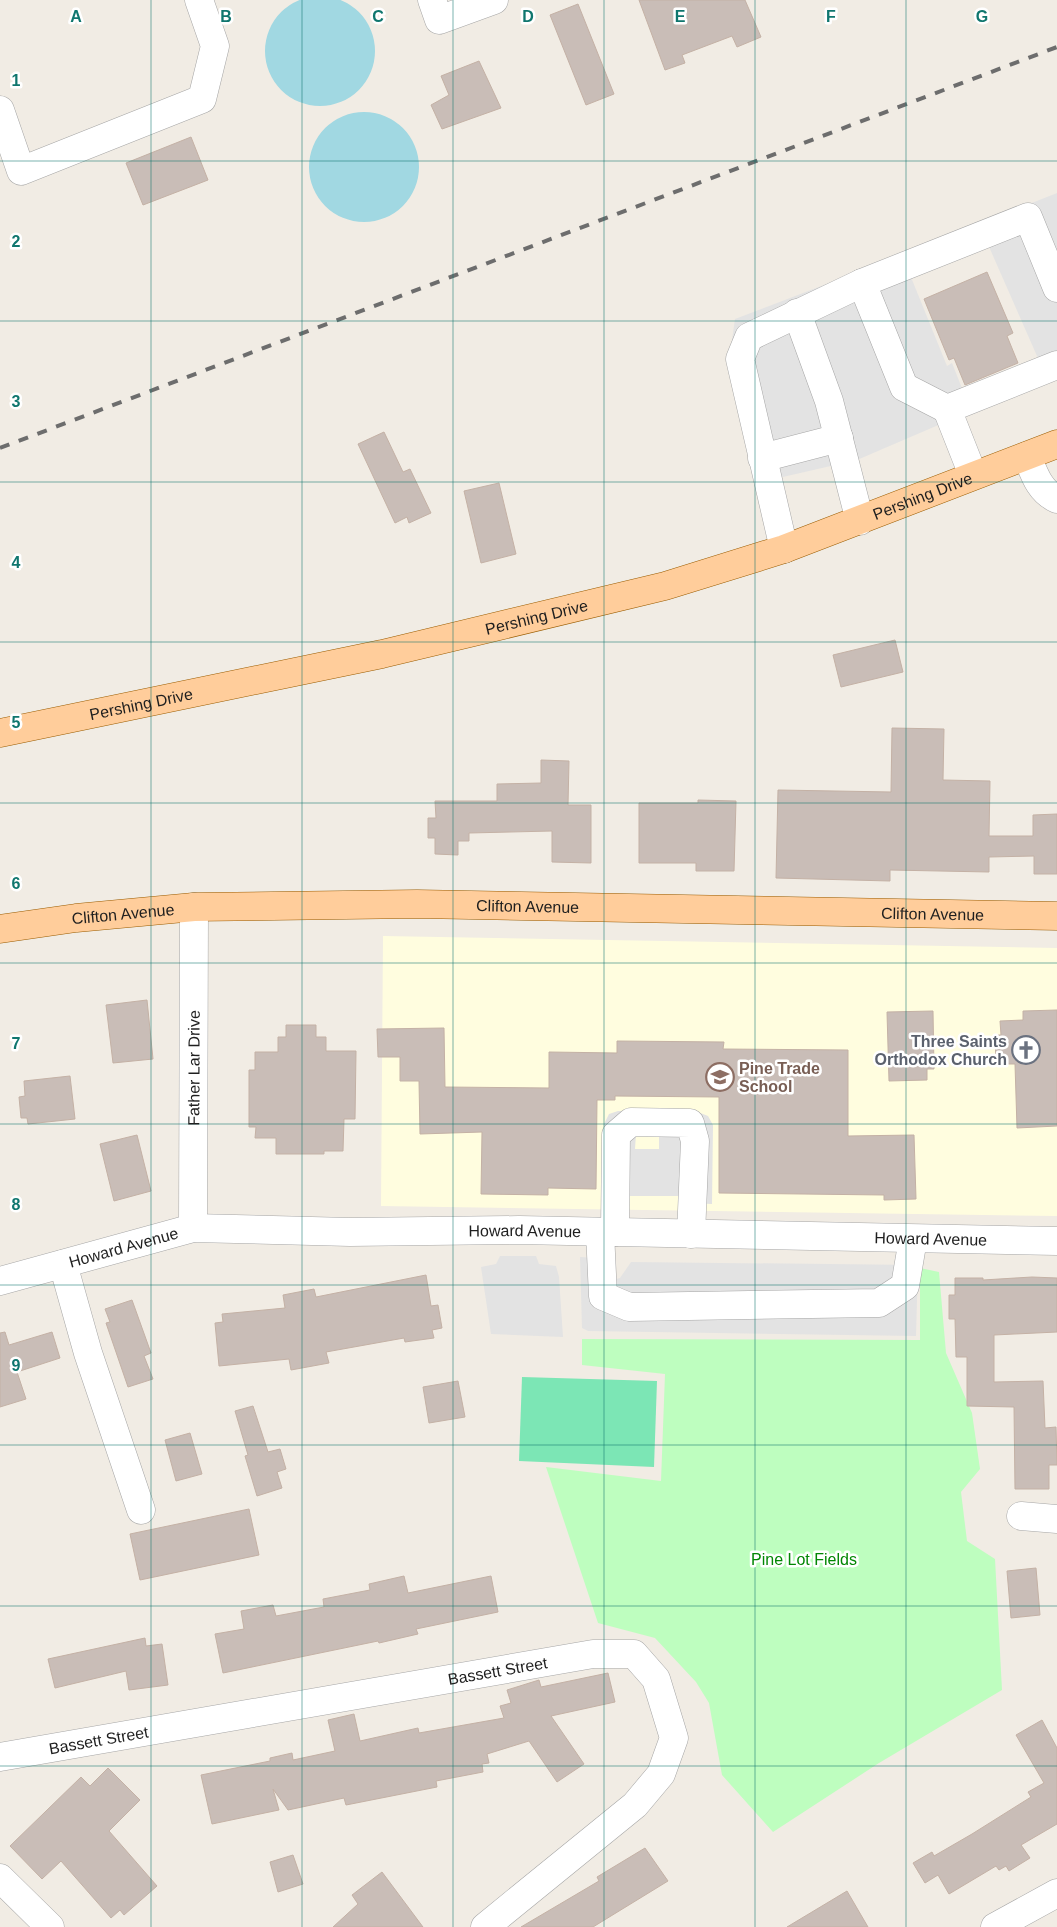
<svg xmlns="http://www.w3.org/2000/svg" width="1057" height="1927" viewBox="0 0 1057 1927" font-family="Helvetica,sans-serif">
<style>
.education{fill:#fffddf}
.park{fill:#befebf}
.pitch{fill:#7ce6b5}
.parking{fill:#e3e3e3;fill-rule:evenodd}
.water{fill:#a1d8e2}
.building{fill:#c9bdb7;stroke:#c4b1a5}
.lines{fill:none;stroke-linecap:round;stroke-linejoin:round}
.minor-casing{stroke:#a6a6a6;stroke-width:29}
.major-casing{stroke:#9a5c00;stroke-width:29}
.minor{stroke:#fff;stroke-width:28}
.major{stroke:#ffcd9b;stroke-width:28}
.rail{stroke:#6d6d6d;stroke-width:4;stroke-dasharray:10 10;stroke-linecap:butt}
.grid{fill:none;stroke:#0f766e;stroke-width:1;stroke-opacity:0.55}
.labels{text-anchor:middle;stroke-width:5;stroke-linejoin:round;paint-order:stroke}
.street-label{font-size:16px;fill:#1f1f1f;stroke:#fff}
.worship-label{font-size:16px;font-weight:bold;fill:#5b616d;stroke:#fff;text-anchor:end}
.education-label{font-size:16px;font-weight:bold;fill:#785e54;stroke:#fff;text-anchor:start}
.park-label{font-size:16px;fill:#028704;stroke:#fff}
.grid-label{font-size:16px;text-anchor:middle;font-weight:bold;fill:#0f766e;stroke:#fff;stroke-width:5;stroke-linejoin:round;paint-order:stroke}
</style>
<rect width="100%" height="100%" fill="#f1ece4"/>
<path class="education" d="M 383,936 L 1057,948 L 1057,1216 L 381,1206 Z"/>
<path class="park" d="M 920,1268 L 939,1272 L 946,1353 L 972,1413 L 980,1469 L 961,1492 L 967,1541 L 995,1559 L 1002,1690 L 879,1763 L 773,1832 L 722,1775 L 709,1703 L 696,1682 L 655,1638 L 598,1623 L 546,1467 L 661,1481 L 665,1374 L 582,1365 L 582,1339 L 920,1340 Z"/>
<path class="pitch" d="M 522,1377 L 657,1381 L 654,1467 L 519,1461 Z"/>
<path class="parking" d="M 1057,193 L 1057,377 L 1048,381 L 979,224 Z
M 902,255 L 947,366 L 952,363 L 971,411 L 857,460 L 761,482 L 730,354 L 735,319 Z
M 618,1111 L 698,1112 L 708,1116 L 713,1125 L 712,1204 L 688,1203 L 686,1196 L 630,1196 L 603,1202 L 604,1124 L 609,1114 ZM 636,1134 L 681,1136 L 659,1137 L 659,1149 L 635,1149 Z
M 500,1256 L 536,1256 L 539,1264 L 556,1266 L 559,1277 L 563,1337 L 491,1334 L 481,1267 L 496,1264 Z
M 580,1257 L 610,1259 L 613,1279 L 616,1279 L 620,1278 L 631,1262 L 918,1265 L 916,1336 L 588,1331 L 582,1328 Z"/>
<path class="water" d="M265 51a55 55 0 1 1 110 0a55 55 0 1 1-110 0Z
M309 167a55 55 0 1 1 110 0a55 55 0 1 1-110 0Z"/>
<path class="building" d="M 639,0 L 745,0 L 761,37 L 737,47 L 732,36 L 682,55 L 685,63 L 665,70 Z
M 578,4 L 614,94 L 586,105 L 550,15 Z
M 479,61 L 501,108 L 442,129 L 431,105 L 449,95 L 441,76 Z
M 191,137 L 208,180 L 143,205 L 126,163 Z
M 987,272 L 1013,333 L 1007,336 L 1018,363 L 965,385 L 954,358 L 949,360 L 924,299 Z
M 384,432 L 403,472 L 410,469 L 431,513 L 409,523 L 407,517 L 395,523 L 358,444 Z
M 499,483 L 516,554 L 481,563 L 464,491 Z
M 895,640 L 903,672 L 841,687 L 833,655 Z
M 892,728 L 944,729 L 943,780 L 990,781 L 989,836 L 1033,836 L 1033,815 L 1057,814 L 1057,874 L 1034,874 L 1034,856 L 989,857 L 989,872 L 890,870 L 890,881 L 776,878 L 778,790 L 891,792 Z
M 541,760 L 569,761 L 568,805 L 591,805 L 591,863 L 552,862 L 552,831 L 469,833 L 469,841 L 458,841 L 458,855 L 435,854 L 435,838 L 428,838 L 428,818 L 436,818 L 435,801 L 497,801 L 497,784 L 541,783 Z
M 698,800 L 736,801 L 734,871 L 696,871 L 696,863 L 639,863 L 639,803 L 698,803 Z
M 147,1000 L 153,1059 L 113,1063 L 106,1005 Z
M 1057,1010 L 1057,1126 L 1017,1128 L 1015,1064 L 996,1064 L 995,1035 L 1001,1035 L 1000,1021 L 1023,1020 L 1023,1011 Z
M 933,1011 L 934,1069 L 927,1069 L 927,1080 L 889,1081 L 887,1012 Z
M 286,1025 L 316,1025 L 316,1037 L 326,1037 L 326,1051 L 356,1051 L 355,1119 L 344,1119 L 343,1151 L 324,1151 L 324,1154 L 276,1154 L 276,1138 L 255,1138 L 256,1127 L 249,1127 L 249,1070 L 255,1070 L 255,1052 L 278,1052 L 278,1037 L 286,1037 Z
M 444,1028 L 445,1087 L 549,1088 L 549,1052 L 617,1053 L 617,1041 L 724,1042 L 723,1049 L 848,1050 L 848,1136 L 914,1135 L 916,1199 L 884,1200 L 884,1195 L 719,1193 L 719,1097 L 615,1096 L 615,1100 L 597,1100 L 596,1189 L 548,1188 L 548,1195 L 481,1194 L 482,1132 L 420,1134 L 419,1081 L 400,1081 L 400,1057 L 378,1057 L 377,1029 Z
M 70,1076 L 75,1119 L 28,1124 L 27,1118 L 21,1118 L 19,1097 L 25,1096 L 24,1081 Z
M 137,1135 L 151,1191 L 114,1201 L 100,1144 Z
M 426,1275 L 431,1306 L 438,1305 L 442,1328 L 432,1330 L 434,1338 L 405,1342 L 404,1338 L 326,1352 L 329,1363 L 291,1370 L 289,1359 L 219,1366 L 215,1323 L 223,1322 L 222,1314 L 285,1308 L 283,1295 L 314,1289 L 316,1297 Z
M 1032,1277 L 1057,1278 L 1057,1332 L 994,1335 L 994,1382 L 1043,1381 L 1045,1428 L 1056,1427 L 1057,1465 L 1049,1465 L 1049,1489 L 1015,1489 L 1014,1407 L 967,1406 L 967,1357 L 956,1357 L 955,1319 L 949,1319 L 949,1295 L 955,1295 L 955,1278 L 983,1278 L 983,1280 Z
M 132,1300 L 151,1353 L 144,1356 L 153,1379 L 128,1387 L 106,1323 L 110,1322 L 105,1309 Z
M 5,1332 L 9,1345 L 52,1332 L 60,1358 L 17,1372 L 26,1399 L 0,1407 L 0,1333 Z
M 458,1381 L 465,1417 L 429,1423 L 423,1387 Z
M 253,1406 L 268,1452 L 280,1449 L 286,1469 L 277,1472 L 282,1488 L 257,1496 L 245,1456 L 248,1455 L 235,1411 Z
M 190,1433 L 202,1474 L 176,1481 L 165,1440 Z
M 249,1509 L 259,1555 L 140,1580 L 130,1534 Z
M 1036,1568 L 1040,1615 L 1011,1618 L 1007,1571 Z
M 404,1576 L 408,1593 L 491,1576 L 498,1612 L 416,1629 L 418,1634 L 379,1643 L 378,1641 L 223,1673 L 215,1634 L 244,1629 L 241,1611 L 273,1605 L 276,1616 L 324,1607 L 323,1599 L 370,1590 L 369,1584 Z
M 145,1638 L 146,1646 L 162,1644 L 168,1685 L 129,1690 L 126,1671 L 55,1688 L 48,1659 Z
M 608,1673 L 615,1702 L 551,1716 L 584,1764 L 557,1782 L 529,1741 L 487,1754 L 489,1763 L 482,1764 L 483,1772 L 436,1781 L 437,1787 L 346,1805 L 344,1798 L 288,1810 L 273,1789 L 279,1810 L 212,1824 L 201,1775 L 270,1761 L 270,1758 L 292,1753 L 293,1760 L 335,1751 L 328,1720 L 354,1714 L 360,1741 L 418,1728 L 419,1733 L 504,1718 L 500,1706 L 511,1703 L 507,1690 L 539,1680 L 541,1687 Z
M 1042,1720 L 1057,1748 L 1057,1824 L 1021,1845 L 1030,1858 L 1009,1871 L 1006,1866 L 999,1870 L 996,1866 L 949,1894 L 938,1875 L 925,1883 L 913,1863 L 932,1852 L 934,1856 L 972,1834 L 1031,1797 L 1028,1792 L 1044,1783 L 1016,1735 Z
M 108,1768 L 140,1800 L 109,1831 L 157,1886 L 124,1915 L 120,1910 L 111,1918 L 61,1861 L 42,1879 L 10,1846 L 81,1777 L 90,1786 Z
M 645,1848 L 668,1881 L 593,1927 L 521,1927 L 599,1881 L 597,1877 Z
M 293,1855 L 303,1884 L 278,1892 L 270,1862 Z
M 382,1872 L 423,1927 L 333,1927 L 358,1904 L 352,1895 Z
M 847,1891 L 868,1927 L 787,1927 Z"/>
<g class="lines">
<defs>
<g id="minor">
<path d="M 432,0 L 439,20 L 494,0"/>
<path d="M 0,110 L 21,171 L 202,99 L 215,46 L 199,0"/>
<path d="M 862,283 L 904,387 L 947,409 L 1057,365"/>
<path d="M 797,313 L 829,401 L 860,521"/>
<path d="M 947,409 L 973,475"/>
<path d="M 1027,456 C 1034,473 1039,491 1057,499"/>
<path d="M 762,458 L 839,438"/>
<path d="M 784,549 L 740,359 L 749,337 L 862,283 L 1028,217 L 1057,288"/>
<path id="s1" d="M 193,1228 L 194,907"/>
<path d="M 600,1232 L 603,1296 L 629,1307 L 879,1303 L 905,1286 L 913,1239"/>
<path d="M 615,1232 L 616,1135 L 631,1122 L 690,1123 L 695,1141 L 691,1234"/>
<path d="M 63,1264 L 88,1353 L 141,1510"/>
<path id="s2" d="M 0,1281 L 193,1228 L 350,1232 L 519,1230 L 1057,1241"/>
<path d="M 1021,1516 L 1057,1519"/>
<path id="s3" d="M 0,1757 L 593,1654 L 634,1654 L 656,1679 L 674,1738 L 661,1774 L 635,1805 L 485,1927"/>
<path d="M 0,1878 L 50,1927"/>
<path d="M 995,1927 L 1057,1893"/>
</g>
<g id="major">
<path id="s4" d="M 0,733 L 382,654 L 665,586 L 784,549 L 1057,444"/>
<path id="s5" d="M 0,929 L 76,918 L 194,907 L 417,904 L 1057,916"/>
</g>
</defs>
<use href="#minor" class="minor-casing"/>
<use href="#major" class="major-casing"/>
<use href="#minor" class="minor"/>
<use href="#major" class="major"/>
<path class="rail" d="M 0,448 L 1057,47"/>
</g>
<path class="grid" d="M 151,0 L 151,1927M 302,0 L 302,1927M 453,0 L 453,1927M 604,0 L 604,1927M 755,0 L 755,1927M 906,0 L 906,1927M 0,161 L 1057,161M 0,321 L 1057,321M 0,482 L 1057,482M 0,642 L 1057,642M 0,803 L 1057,803M 0,963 L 1057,963M 0,1124 L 1057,1124M 0,1285 L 1057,1285M 0,1445 L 1057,1445M 0,1606 L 1057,1606M 0,1766 L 1057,1766"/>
<defs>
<symbol id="church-ring" viewBox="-11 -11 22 22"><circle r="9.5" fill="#fff" stroke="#6b7280" stroke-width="1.5"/><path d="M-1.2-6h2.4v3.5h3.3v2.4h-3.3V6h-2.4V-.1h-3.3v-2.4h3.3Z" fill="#6b7280"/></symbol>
<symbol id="school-ring" viewBox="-11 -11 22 22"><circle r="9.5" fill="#fff" stroke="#8d6e63" stroke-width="1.5"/><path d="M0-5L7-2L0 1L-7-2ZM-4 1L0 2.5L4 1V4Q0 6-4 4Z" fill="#8d6e63"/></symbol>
</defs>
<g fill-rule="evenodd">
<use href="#church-ring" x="1010" y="1034" width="32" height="32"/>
<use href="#school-ring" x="704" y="1061" width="32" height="32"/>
</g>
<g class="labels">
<g class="street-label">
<text dy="6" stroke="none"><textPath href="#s4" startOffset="954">Pershing Drive</textPath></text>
<text dy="6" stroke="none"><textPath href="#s4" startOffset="549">Pershing Drive</textPath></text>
<text dy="6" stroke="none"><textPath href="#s4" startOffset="144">Pershing Drive</textPath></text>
<text dy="6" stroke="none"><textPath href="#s5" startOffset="529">Clifton Avenue</textPath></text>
<text dy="6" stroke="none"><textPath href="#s5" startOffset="124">Clifton Avenue</textPath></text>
<text dy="6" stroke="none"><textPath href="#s5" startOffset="934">Clifton Avenue</textPath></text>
<text dy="6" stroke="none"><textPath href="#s1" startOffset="160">Father Lar Drive</textPath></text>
<text dy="6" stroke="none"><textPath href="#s2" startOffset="532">Howard Avenue</textPath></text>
<text dy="6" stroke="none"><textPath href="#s2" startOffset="938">Howard Avenue</textPath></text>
<text dy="6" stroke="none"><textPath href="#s2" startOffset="128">Howard Avenue</textPath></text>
<text dy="6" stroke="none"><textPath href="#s3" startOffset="505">Bassett Street</textPath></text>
<text dy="6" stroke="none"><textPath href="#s3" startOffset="100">Bassett Street</textPath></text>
</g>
<g class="worship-label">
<text x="1007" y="1047">Three Saints<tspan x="1007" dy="18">Orthodox Church</tspan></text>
</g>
<g class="education-label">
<text x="739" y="1074">Pine Trade<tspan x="739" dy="18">School</tspan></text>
</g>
<g class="park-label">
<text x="804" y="1565">Pine Lot Fields</text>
</g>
</g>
<g class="grid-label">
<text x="76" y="22">A</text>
<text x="226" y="22">B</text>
<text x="378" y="22">C</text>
<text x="528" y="22">D</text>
<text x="680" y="22">E</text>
<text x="831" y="22">F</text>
<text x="982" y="22">G</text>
<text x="16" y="86">1</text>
<text x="16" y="247">2</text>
<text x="16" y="407">3</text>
<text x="16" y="568">4</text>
<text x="16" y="728">5</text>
<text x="16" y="889">6</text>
<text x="16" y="1049">7</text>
<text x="16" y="1210">8</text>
<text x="16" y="1371">9</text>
</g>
</svg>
